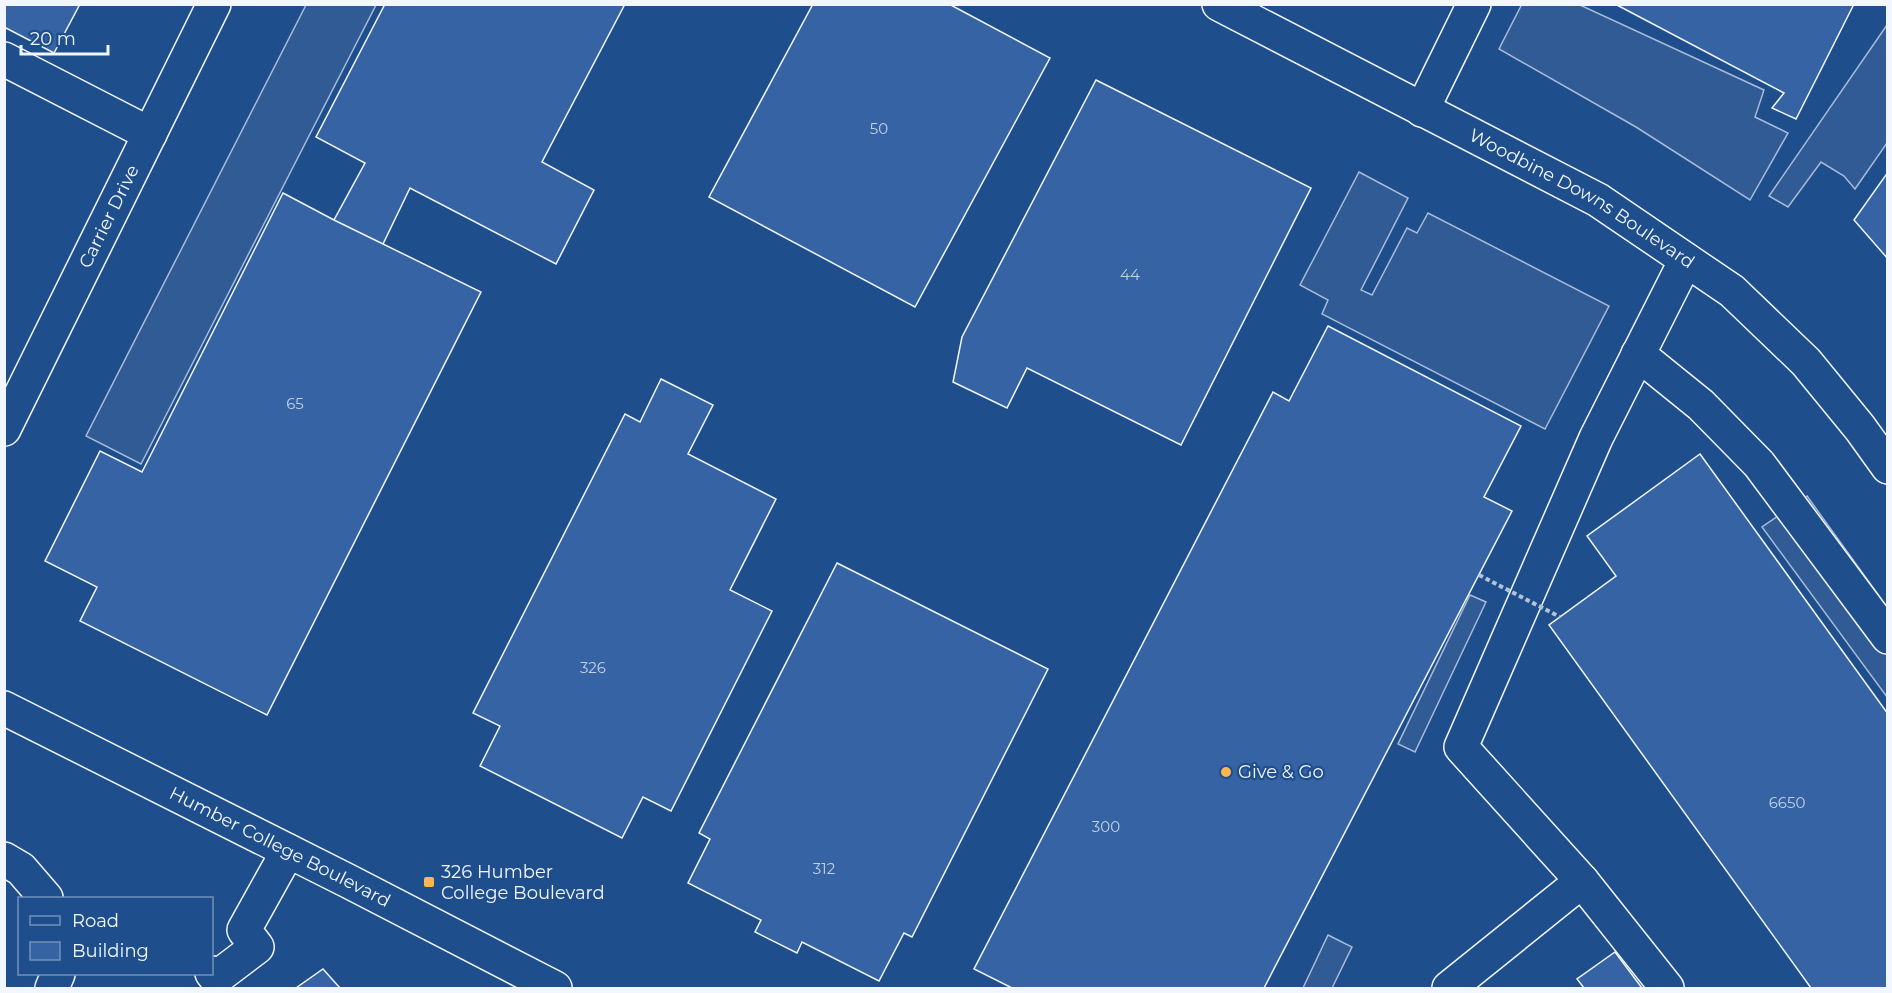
<svg xmlns="http://www.w3.org/2000/svg" width="1892" height="993" viewBox="0 0 1892 993" font-family="Montserrat,sans-serif">
<style>
.built{fill:#305b95;stroke:#a8bbd7;stroke-width:1.5}
.building{fill:#3563a3;stroke:#f2f6ff;stroke-width:1.5}
.lines{fill:none;stroke-linecap:round;stroke-linejoin:round}
.minor-casing{stroke:#f2f6ff;stroke-width:36}
.minor{stroke:#1f4e8c;stroke-width:33}
.path-bridge{stroke:#b3c4dc;stroke-width:4;stroke-dasharray:4.5 3;stroke-linecap:butt}
.poi-dot{fill:#ffb74d;stroke:#1f4e8c;stroke-width:2}
.labels{text-anchor:middle;stroke-width:4.5;stroke-linejoin:round;paint-order:stroke}
.number-label{font-size:15px;fill:#c3d1e8}
.street-label{font-size:18px;fill:#f2f6ff;stroke:#1f4e8c}
.poi-label{font-size:18px;fill:#f2f6ff;stroke:#1f4e8c;text-anchor:start}
</style>
<rect width="100%" height="100%" fill="#1f4e8c"/>
<path class="built" d="M 1522,4 L 1580,5 L 1764,90 L 1755,117 L 1788,133 L 1750,200 L 1636,127 L 1499,49 Z
M 306,5 L 376,5 L 141,464 L 86,436 Z
M 1887,25 L 1887,143 L 1855,189 L 1844,176 L 1821,162 L 1788,207 L 1769,196 Z
M 1359,172 L 1408,198 L 1361,290 L 1372,295 L 1407,228 L 1417,233 L 1428,213 L 1609,306 L 1545,429 L 1322,314 L 1328,300 L 1300,285 Z
M 1807,496 L 1887,607 L 1887,697 L 1762,527 Z
M 1470,595 L 1486,602 L 1415,752 L 1398,744 Z
M 1328,935 L 1352,947 L 1332,988 L 1303,988 Z"/>
<path class="building" d="M 4,4 L 80,4 L 54,53 L 4,27 Z
M 385,4 L 625,4 L 542,162 L 594,190 L 556,264 L 410,188 L 383,244 L 334,220 L 365,163 L 316,137 Z
M 813,4 L 949,4 L 1050,58 L 915,307 L 709,197 Z
M 1615,4 L 1854,4 L 1796,119 L 1772,108 L 1784,93 Z
M 1096,80 L 1311,188 L 1181,445 L 1027,368 L 1007,408 L 953,382 L 962,337 Z
M 1888,172 L 1888,259 L 1854,220 Z
M 283,193 L 334,220 L 481,292 L 267,715 L 80,621 L 97,587 L 45,561 L 100,451 L 142,472 Z
M 1328,326 L 1521,426 L 1484,497 L 1512,511 L 1264,988 L 1012,988 L 974,969 L 1273,392 L 1289,401 Z
M 661,379 L 713,405 L 688,454 L 776,499 L 730,590 L 772,611 L 671,811 L 643,797 L 622,838 L 480,766 L 500,726 L 473,713 L 625,414 L 640,422 Z
M 1700,454 L 1888,714 L 1888,988 L 1811,988 L 1549,625 L 1616,576 L 1587,536 Z
M 837,563 L 1048,669 L 912,937 L 904,933 L 879,981 L 802,942 L 797,953 L 755,932 L 761,920 L 688,883 L 710,839 L 699,833 Z
M 1615,952 L 1642,988 L 1584,988 L 1577,979 Z
M 323,969 L 340,988 L 296,988 Z"/>
<g class="lines">
<defs>
<g id="minor">
<path id="s1" d="M 1219,4 L 1598,200 L 1732,291 L 1806,362 L 1860,428 L 1888,467"/>
<path d="M 4,59 L 150,134"/>
<path d="M 1422,110 L 1474,4"/>
<path d="M 1638,354 L 1701,405 L 1759,464 L 1888,637"/>
<path id="s2" d="M 4,429 L 214,4"/>
<path id="s3" d="M 4,708 L 348,881 L 555,988"/>
<path d="M 4,859 L 21,869 L 46,898"/>
<path d="M 1582,881 L 1461,747 L 1596,438 L 1686,260"/>
<path d="M 212,973 L 216,978 L 257,947 L 244,930 L 288,851"/>
<path d="M 52,988 L 58,974"/>
<path d="M 1449,988 L 1582,881 L 1667,988"/>
</g>
</defs>
<use href="#minor" class="minor-casing"/>
<use href="#minor" class="minor"/>
<path class="path-bridge" d="M 1479,575 L 1560,617"/>
</g>
<g class="poi-dot">
<circle cx="1226" cy="772" r="6"/>
<rect x="423" y="876" width="12" height="12" rx="3"/>
</g>
<g class="labels">
<g class="number-label">
<text x="879" y="134">50</text>
<text x="1130" y="280">44</text>
<text x="295" y="409">65</text>
<text x="593" y="673">326</text>
<text x="1787" y="808">6650</text>
<text x="1106" y="832">300</text>
<text x="824" y="874">312</text>
</g>
<g class="street-label">
<text dy="6" stroke="none"><textPath href="#s1" startOffset="412">Woodbine Downs Boulevard</textPath></text>
<text dy="6" stroke="none"><textPath href="#s2" startOffset="237">Carrier Drive</textPath></text>
<text dy="6" stroke="none"><textPath href="#s3" startOffset="309">Humber College Boulevard</textPath></text>
</g>
<g class="poi-label">
<text x="1238" y="778">Give &amp; Go</text>
<text x="441" y="878">326 Humber<tspan x="441" dy="21">College Boulevard</tspan></text>
</g>
</g>
<rect width="1892" height="993" fill="none" stroke="#f2f6ff" stroke-width="12"/>
<rect x="18" y="897" width="195" height="78" fill="#1f4e8c" stroke="#7391ba" stroke-width="1.5"/>
<rect x="30" y="916" width="30" height="9" fill="#1f4e8c" stroke="#7391ba" stroke-width="1.5"/>
<text x="72" y="927" font-size="18" fill="#f2f6ff">Road</text>
<rect x="30" y="942" width="30" height="18" fill="#3563a3" stroke="#7391ba" stroke-width="1.5"/>
<text x="72" y="957" font-size="18" fill="#f2f6ff">Building</text>
<path d="M21 45v9h87v-9" fill="none" stroke="#f2f6ff" stroke-width="3"/>
<text x="30" y="45" font-size="18" fill="#f2f6ff" stroke="#1f4e8c" stroke-width="4.5" paint-order="stroke">20 m</text>
</svg>
